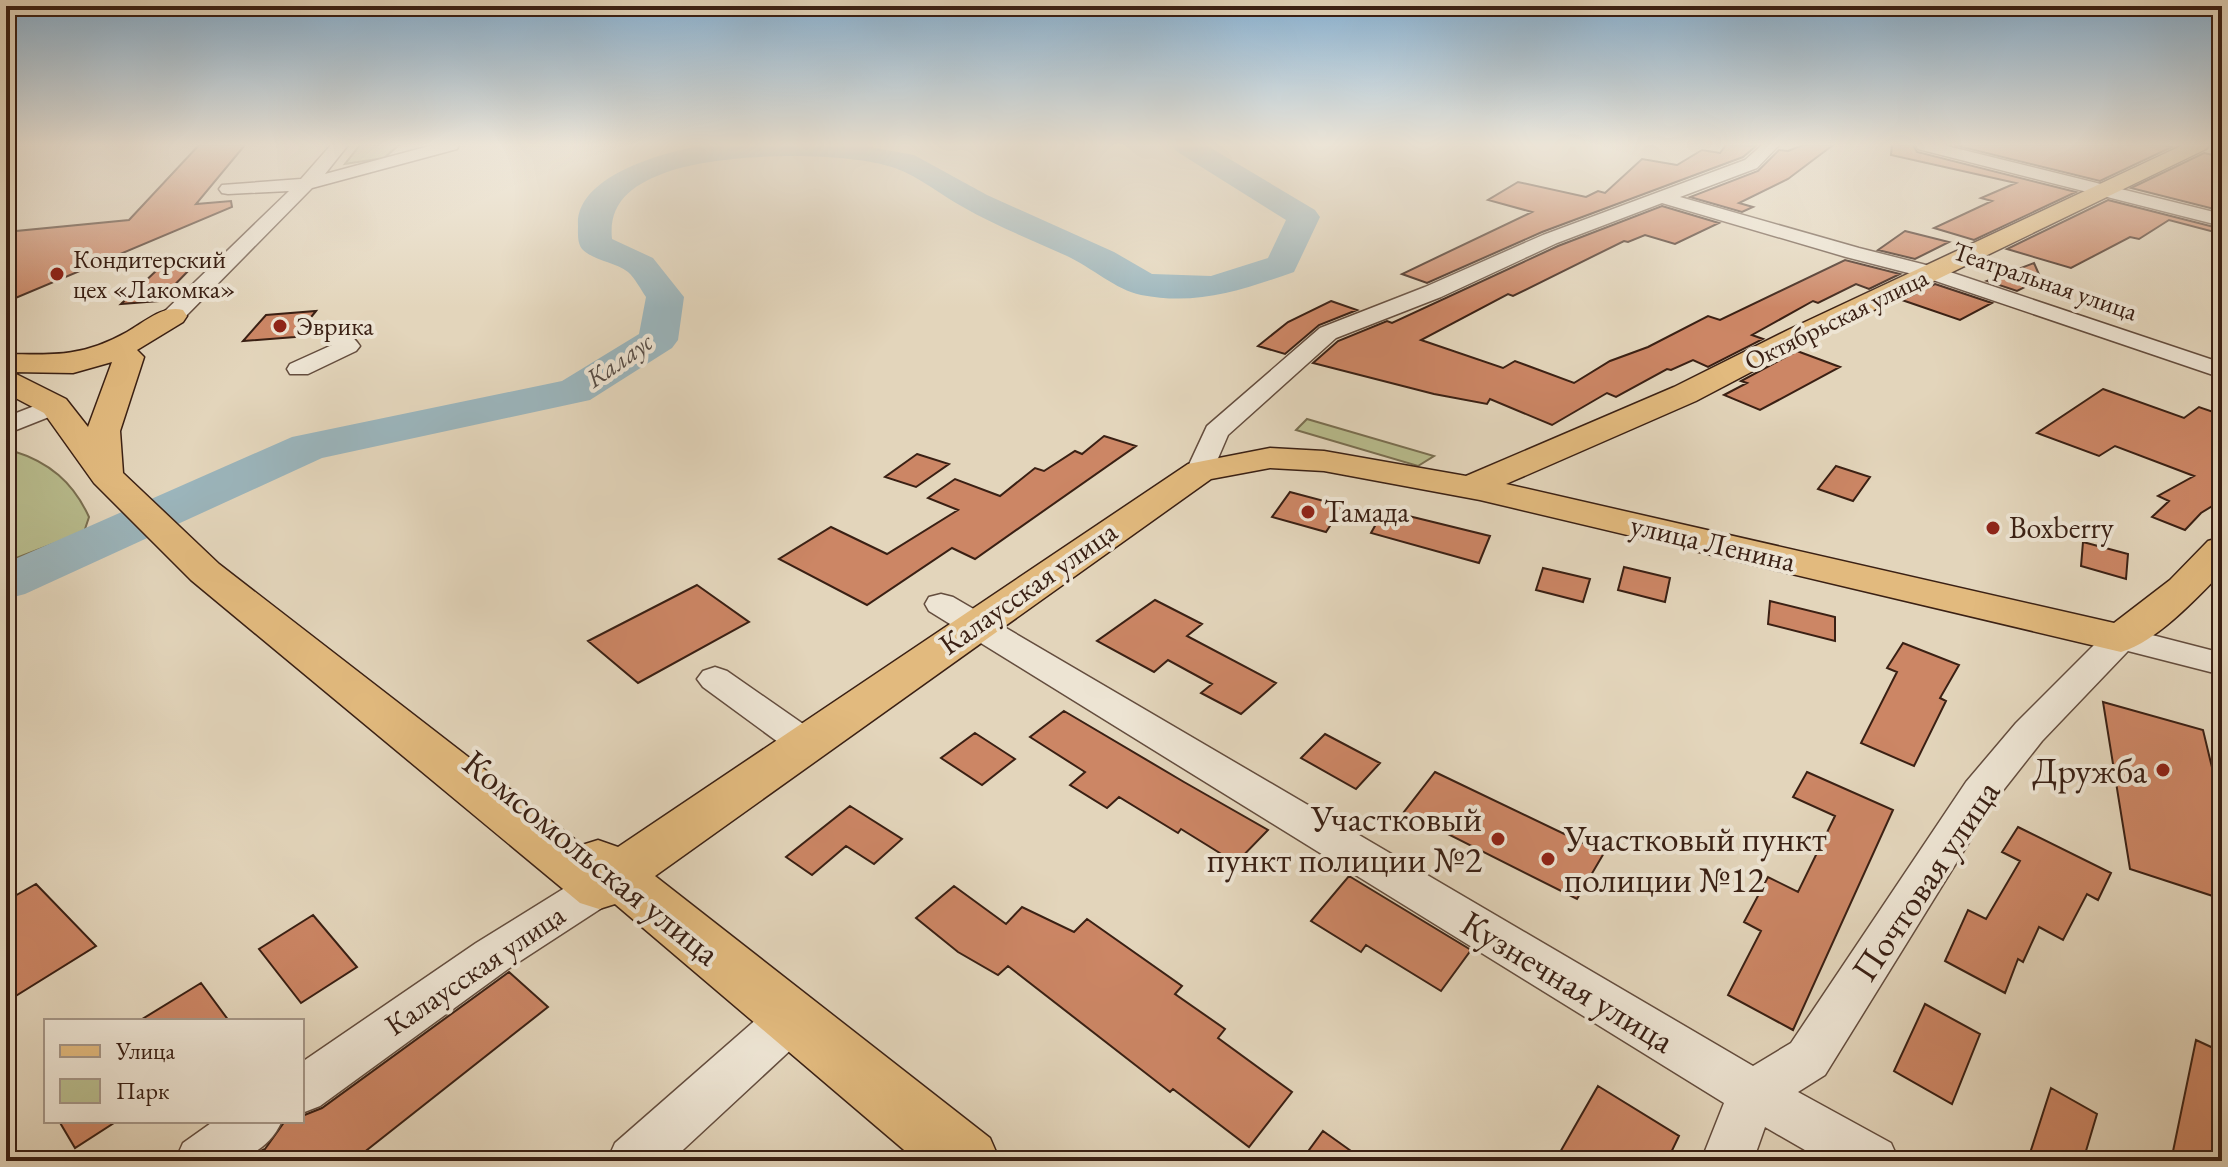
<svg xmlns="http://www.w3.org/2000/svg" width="2228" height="1167" viewBox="0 0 2228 1167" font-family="'EB Garamond',serif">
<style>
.green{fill:#b8bc8d;stroke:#796e50;stroke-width:2}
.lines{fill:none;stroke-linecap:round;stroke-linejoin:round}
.river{fill:#9bb5bc;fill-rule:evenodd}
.building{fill:#cc8665;stroke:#3a2014;stroke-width:2}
.minor-casing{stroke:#644d3e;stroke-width:3}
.major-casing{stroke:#3a2014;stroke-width:3}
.minor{fill:#ede4d3;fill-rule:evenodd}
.major{fill:#e2ba7e;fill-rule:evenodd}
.poi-dot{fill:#8f2418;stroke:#ede4d3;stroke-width:3}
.labels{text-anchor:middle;stroke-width:8;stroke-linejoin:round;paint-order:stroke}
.far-poi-label{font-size:26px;fill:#3a2014;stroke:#ede4d3;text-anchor:start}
.far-street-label{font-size:26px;fill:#3a2014;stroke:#ede4d3}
.far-water-label{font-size:26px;font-style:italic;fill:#574d46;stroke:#ede4d3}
.poi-label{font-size:30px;fill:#3a2014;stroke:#ede4d3;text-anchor:start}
.street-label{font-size:30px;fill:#3a2014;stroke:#ede4d3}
.near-poi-label{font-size:36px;fill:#3a2014;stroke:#ede4d3;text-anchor:end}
.near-street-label{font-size:36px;fill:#3a2014;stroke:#ede4d3}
</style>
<rect width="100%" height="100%" fill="#e3d5bb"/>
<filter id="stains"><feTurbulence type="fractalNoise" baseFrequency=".0025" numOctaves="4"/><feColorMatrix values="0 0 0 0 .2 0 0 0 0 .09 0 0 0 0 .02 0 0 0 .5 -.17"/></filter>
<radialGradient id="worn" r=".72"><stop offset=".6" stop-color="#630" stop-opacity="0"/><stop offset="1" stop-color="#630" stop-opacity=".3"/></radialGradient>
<path class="green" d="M 360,145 L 399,145 L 384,158 L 345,164 Z
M 1307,419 L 1434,456 L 1418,466 L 1296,430 Z
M 13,451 C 49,462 73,482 89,517 L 84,532 L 6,562 L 6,454 Z"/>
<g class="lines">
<path class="river" d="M 706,145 L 859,145 L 914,155 L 987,195 L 1114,252 L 1152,274 L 1211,276 L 1268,258 L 1286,220 L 1176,151 L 1172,145 L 1206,145 L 1315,210 L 1320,217 L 1294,272 C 1242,290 1198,306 1141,295 C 1116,290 1091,267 1067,256 C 1032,240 996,226 963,207 C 941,195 918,176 895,168 C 841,150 720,153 667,172 C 634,184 608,201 612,239 L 653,258 L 684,297 L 678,340 L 672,348 L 590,400 L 322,458 L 25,594 L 6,599 L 6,563 L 292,437 L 562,381 L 639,334 L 646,297 C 641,290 635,278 628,272 C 615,262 595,261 583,250 C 577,244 578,234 578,226 C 575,175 667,151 706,145 Z"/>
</g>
<path class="building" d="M 199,145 L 245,145 L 196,204 L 231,201 L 232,207 L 6,302 L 6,232 L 129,220 Z
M 1726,145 L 1756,146 L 1743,157 L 1542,232 L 1427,283 L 1402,274 L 1532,212 L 1488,200 L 1518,182 L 1586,197 L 1598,191 L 1605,193 L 1642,159 L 1677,165 L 1702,150 L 1720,153 Z
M 1803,145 L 1833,145 L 1788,179 L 1739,203 L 1753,207 L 1742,212 L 1690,197 L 1758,171 L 1779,150 L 1788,151 Z
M 1892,145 L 1913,145 L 1917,152 L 2076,192 L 1974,240 L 1934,228 L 1992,201 L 1981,198 L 2016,183 L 1891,155 Z
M 1954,145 L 2160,145 L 2172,147 L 2100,181 Z
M 2204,153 L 2222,157 L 2222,211 L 2131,188 Z
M 2108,200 L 2222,229 L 2222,234 L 2169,220 L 2139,239 L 2130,237 L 2071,268 L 2007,249 Z
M 1662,206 L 1719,223 L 1675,244 L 1645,235 L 1628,242 L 1624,241 L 1513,296 L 1508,294 L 1421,340 L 1503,368 L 1515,361 L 1574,383 L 1610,361 L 1648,347 L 1708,316 L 1720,320 L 1845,260 L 1900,274 L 1869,289 L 1856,284 L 1818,303 L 1813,301 L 1752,335 L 1763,339 L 1708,367 L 1693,360 L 1671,370 L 1667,369 L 1616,397 L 1607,393 L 1552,425 L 1490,399 L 1487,404 L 1434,394 L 1313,363 L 1338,341 L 1387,321 L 1392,323 L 1558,246 Z
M 1905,231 L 1949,242 L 1915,259 L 1878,250 Z
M 2034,263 L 2041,279 L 2017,291 L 1987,281 Z
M 192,267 L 159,301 L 121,304 L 157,270 Z
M 1935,284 L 1992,303 L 1960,320 L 1902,300 Z
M 1331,301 L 1357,310 L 1319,325 L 1285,354 L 1258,346 L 1288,322 Z
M 316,311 L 295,337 L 243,341 L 266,315 Z
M 1797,351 L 1840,367 L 1760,410 L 1724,395 L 1747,383 L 1741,381 Z
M 2103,389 L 2184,418 L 2199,407 L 2222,415 L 2222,500 L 2201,513 L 2185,530 L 2152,517 L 2169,501 L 2158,496 L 2194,476 L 2115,446 L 2099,456 L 2037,433 Z
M 1104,436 L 1136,446 L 975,559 L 952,548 L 867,605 L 779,559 L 831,527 L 887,554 L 958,510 L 928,498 L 955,479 L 1000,496 L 1035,468 L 1044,471 L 1075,451 L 1082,454 Z
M 917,454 L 949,464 L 916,487 L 885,477 Z
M 1836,466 L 1870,477 L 1853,501 L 1818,489 Z
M 1290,492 L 1343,506 L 1326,532 L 1272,517 Z
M 1384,510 L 1425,520 L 1490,536 L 1479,563 L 1371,533 Z
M 2083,542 L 2128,554 L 2126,579 L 2081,566 Z
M 1624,567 L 1670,578 L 1665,602 L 1618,590 Z
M 1543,568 L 1590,579 L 1583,602 L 1536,590 Z
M 697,585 L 749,622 L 638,683 L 588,641 Z
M 1155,600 L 1202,624 L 1187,636 L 1276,683 L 1241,714 L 1201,693 L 1212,684 L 1168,660 L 1154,672 L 1097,641 Z
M 1770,601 L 1835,617 L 1835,641 L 1768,624 Z
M 1903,643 L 1959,665 L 1940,698 L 1946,701 L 1914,766 L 1861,743 L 1897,672 L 1887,668 Z
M 2103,702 L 2203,730 L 2222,809 L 2222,899 L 2130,869 Z
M 1064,711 L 1184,782 L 1268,830 L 1236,863 L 1181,829 L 1178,833 L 1119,797 L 1107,808 L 1070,785 L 1085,772 L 1030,737 Z
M 975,733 L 1015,759 L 982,785 L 941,758 Z
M 1325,734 L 1380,763 L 1356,789 L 1301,758 Z
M 1435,772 L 1604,853 L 1577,899 L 1404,812 Z
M 1807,772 L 1893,810 L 1793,1030 L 1728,995 L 1761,931 L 1744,922 L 1768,877 L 1798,892 L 1835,816 L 1793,797 Z
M 850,806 L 902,839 L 874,864 L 846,846 L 812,875 L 786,857 Z
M 2018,827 L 2111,873 L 2098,900 L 2087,894 L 2063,940 L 2039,927 L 2023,962 L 2018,959 L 2005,993 L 1945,961 L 1968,910 L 1986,919 L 2020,861 L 2002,852 Z
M 1349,876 L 1471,950 L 1441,991 L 1366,945 L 1361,952 L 1311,921 Z
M 36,884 L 96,946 L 6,1002 L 6,901 Z
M 954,886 L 1006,924 L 1022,907 L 1074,932 L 1087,919 L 1182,986 L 1175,994 L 1225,1029 L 1218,1038 L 1292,1092 L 1249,1147 L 1173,1089 L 1170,1092 L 1008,966 L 998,975 L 958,952 L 916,918 Z
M 313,915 L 357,967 L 301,1003 L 259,949 Z
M 509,972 L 548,1007 L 353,1161 L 239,1161 L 265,1149 L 285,1121 L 302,1121 L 302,1116 L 322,1108 Z
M 201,983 L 229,1021 L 139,1021 Z
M 1925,1004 L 1980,1034 L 1952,1104 L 1894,1071 Z
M 2196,1040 L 2222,1052 L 2222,1161 L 2171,1161 Z
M 1598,1086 L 1679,1136 L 1667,1161 L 1555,1161 Z
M 2051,1088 L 2097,1114 L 2083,1161 L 2050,1161 L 2031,1150 Z
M 59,1121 L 117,1121 L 75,1148 Z
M 1323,1131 L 1365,1161 L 1301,1161 Z"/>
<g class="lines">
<defs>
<path id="minor" d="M 331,145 L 348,145 L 325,174 L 433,145 L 459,145 L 457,149 L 312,188 L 181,321 L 165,321 L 162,316 L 165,311 L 289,191 L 228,194 L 222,193 L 219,189 L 222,185 L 301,179 Z
M 1762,145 L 1779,145 L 1757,168 L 1680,197 L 1859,248 L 1938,268 L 2222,363 L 2222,378 L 1924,277 L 1846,257 L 1662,203 L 1557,243 L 1441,297 L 1336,338 L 1228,435 L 1210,477 L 1200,479 L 1190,477 L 1186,471 L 1207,426 L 1320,328 L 1425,287 L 1543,235 L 1745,160 Z
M 1916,145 L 1943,145 L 2222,214 L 2222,226 L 1918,149 Z
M 330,324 C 342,327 353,336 360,346 L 356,351 L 308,374 L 290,374 L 287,369 L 290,364 L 332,345 L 318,331 L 322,326 Z
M 55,398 L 64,401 L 68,406 L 64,411 L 6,434 L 6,417 Z
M 941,594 L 953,597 L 1753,1066 L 1791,1043 L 1966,782 L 2016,723 L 2109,630 L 2121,627 L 2222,653 L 2222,675 L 2128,651 L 2042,741 L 1994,802 L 1825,1075 L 1798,1092 L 1891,1143 L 1899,1161 L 1824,1161 L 1765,1127 L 1753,1161 L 1701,1161 L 1724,1103 L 929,611 L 925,604 L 929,597 Z
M 715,667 L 727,671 L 819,735 L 825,744 L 819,753 L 806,757 L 793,753 L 703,687 L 697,679 L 703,671 Z
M 599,871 L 614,876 L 620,888 L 614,900 L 508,969 L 320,1106 L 302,1113 L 302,1062 L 476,943 L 584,876 Z
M 792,997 L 809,1003 L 816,1018 L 809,1033 L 671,1161 L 607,1161 L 615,1143 L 775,1003 Z
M 214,1121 L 282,1121 C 260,1167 221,1161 175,1161 L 183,1143 Z"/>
<path id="major" d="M 2183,145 L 2209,145 L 2206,149 L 1810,341 L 1696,401 L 1506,484 L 2114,623 L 2170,580 L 2208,541 L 2222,537 L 2222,572 C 2197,598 2156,642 2121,652 L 1480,500 L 1324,471 L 1270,468 L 1211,479 L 655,876 L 990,1138 L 1000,1161 L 917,1161 L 615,904 L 599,909 L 580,903 L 191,580 L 94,483 L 44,413 L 6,393 L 6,354 C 55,355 82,357 127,332 C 145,322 162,305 183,310 L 187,316 L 183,322 L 137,350 L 144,357 L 120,431 L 123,473 L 219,564 L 582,845 L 598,840 L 618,847 L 1188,464 L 1270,448 L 1324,451 L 1466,476 L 1674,387 L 1790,329 ZM 112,362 L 88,427 L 66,399 L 12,372 L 73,373 Z"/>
</defs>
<use href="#minor" class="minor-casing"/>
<use href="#major" class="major-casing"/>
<use href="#minor" class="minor"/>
<use href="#major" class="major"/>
</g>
<linearGradient id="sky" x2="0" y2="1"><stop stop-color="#89b4d6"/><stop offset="0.47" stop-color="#f2ece0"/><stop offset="1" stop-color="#f2ece0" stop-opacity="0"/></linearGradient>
<rect width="2228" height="308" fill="url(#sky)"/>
<g class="poi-dot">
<circle cx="57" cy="274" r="8"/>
<circle cx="280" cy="326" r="8"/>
<circle cx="1308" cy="512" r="8"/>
<circle cx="1993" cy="528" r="8"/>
<circle cx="2163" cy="770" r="8"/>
<circle cx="1498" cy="839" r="8"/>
<circle cx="1548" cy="859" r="8"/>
</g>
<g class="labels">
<g class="far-poi-label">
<text x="73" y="268">Кондитерский<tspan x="73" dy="30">цех «Лакомка»</tspan></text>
<text x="296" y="335">Эврика</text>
</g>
<g class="far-street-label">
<text transform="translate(2045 281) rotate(19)" y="9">Театральная улица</text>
<text transform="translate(1836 319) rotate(-26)" y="9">Октябрьская улица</text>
</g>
<g class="far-water-label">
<text transform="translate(619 360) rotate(-35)" y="9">Калаус</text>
</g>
<g class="poi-label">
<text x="1324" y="522">Тамада</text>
<text x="2009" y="538">Boxberry</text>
</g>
<g class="street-label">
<text transform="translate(1713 543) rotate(13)" y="10">улица Ленина</text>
<text transform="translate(1028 588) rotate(-35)" y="10">Калаусская улица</text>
<text transform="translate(475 970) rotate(-34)" y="10">Калаусская улица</text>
</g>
<g class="near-poi-label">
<text x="2147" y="783">Дружба</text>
<text x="1482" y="831">Участковый<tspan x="1482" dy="41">пункт полиции №2</tspan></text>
<text x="1564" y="851" text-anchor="start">Участковый пункт<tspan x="1564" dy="41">полиции №12</tspan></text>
</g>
<g class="near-street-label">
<text transform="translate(592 857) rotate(39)" y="13">Комсомольская улица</text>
<text transform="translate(1925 880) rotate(-56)" y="13">Почтовая улица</text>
<text transform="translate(1568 981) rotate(31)" y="13">Кузнечная улица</text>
</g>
</g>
<rect width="2228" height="1167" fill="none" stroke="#e3d5bb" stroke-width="32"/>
<rect x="8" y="8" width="2212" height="1151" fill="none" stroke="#3a2014" stroke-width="4"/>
<rect x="16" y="16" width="2196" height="1135" fill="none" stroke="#3a2014" stroke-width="2"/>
<rect x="44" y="1019" width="260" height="104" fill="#ede4d3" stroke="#a59687" stroke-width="2"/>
<rect x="60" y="1045" width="40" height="12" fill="#e2ba7e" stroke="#a59687" stroke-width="2"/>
<text x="116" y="1059" font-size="24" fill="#3a2014">Улица</text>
<rect x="60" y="1079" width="40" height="24" fill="#b8bc8d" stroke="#a59687" stroke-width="2"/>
<text x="116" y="1099" font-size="24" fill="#3a2014">Парк</text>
<rect width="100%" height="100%" filter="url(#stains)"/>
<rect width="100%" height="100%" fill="url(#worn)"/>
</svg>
